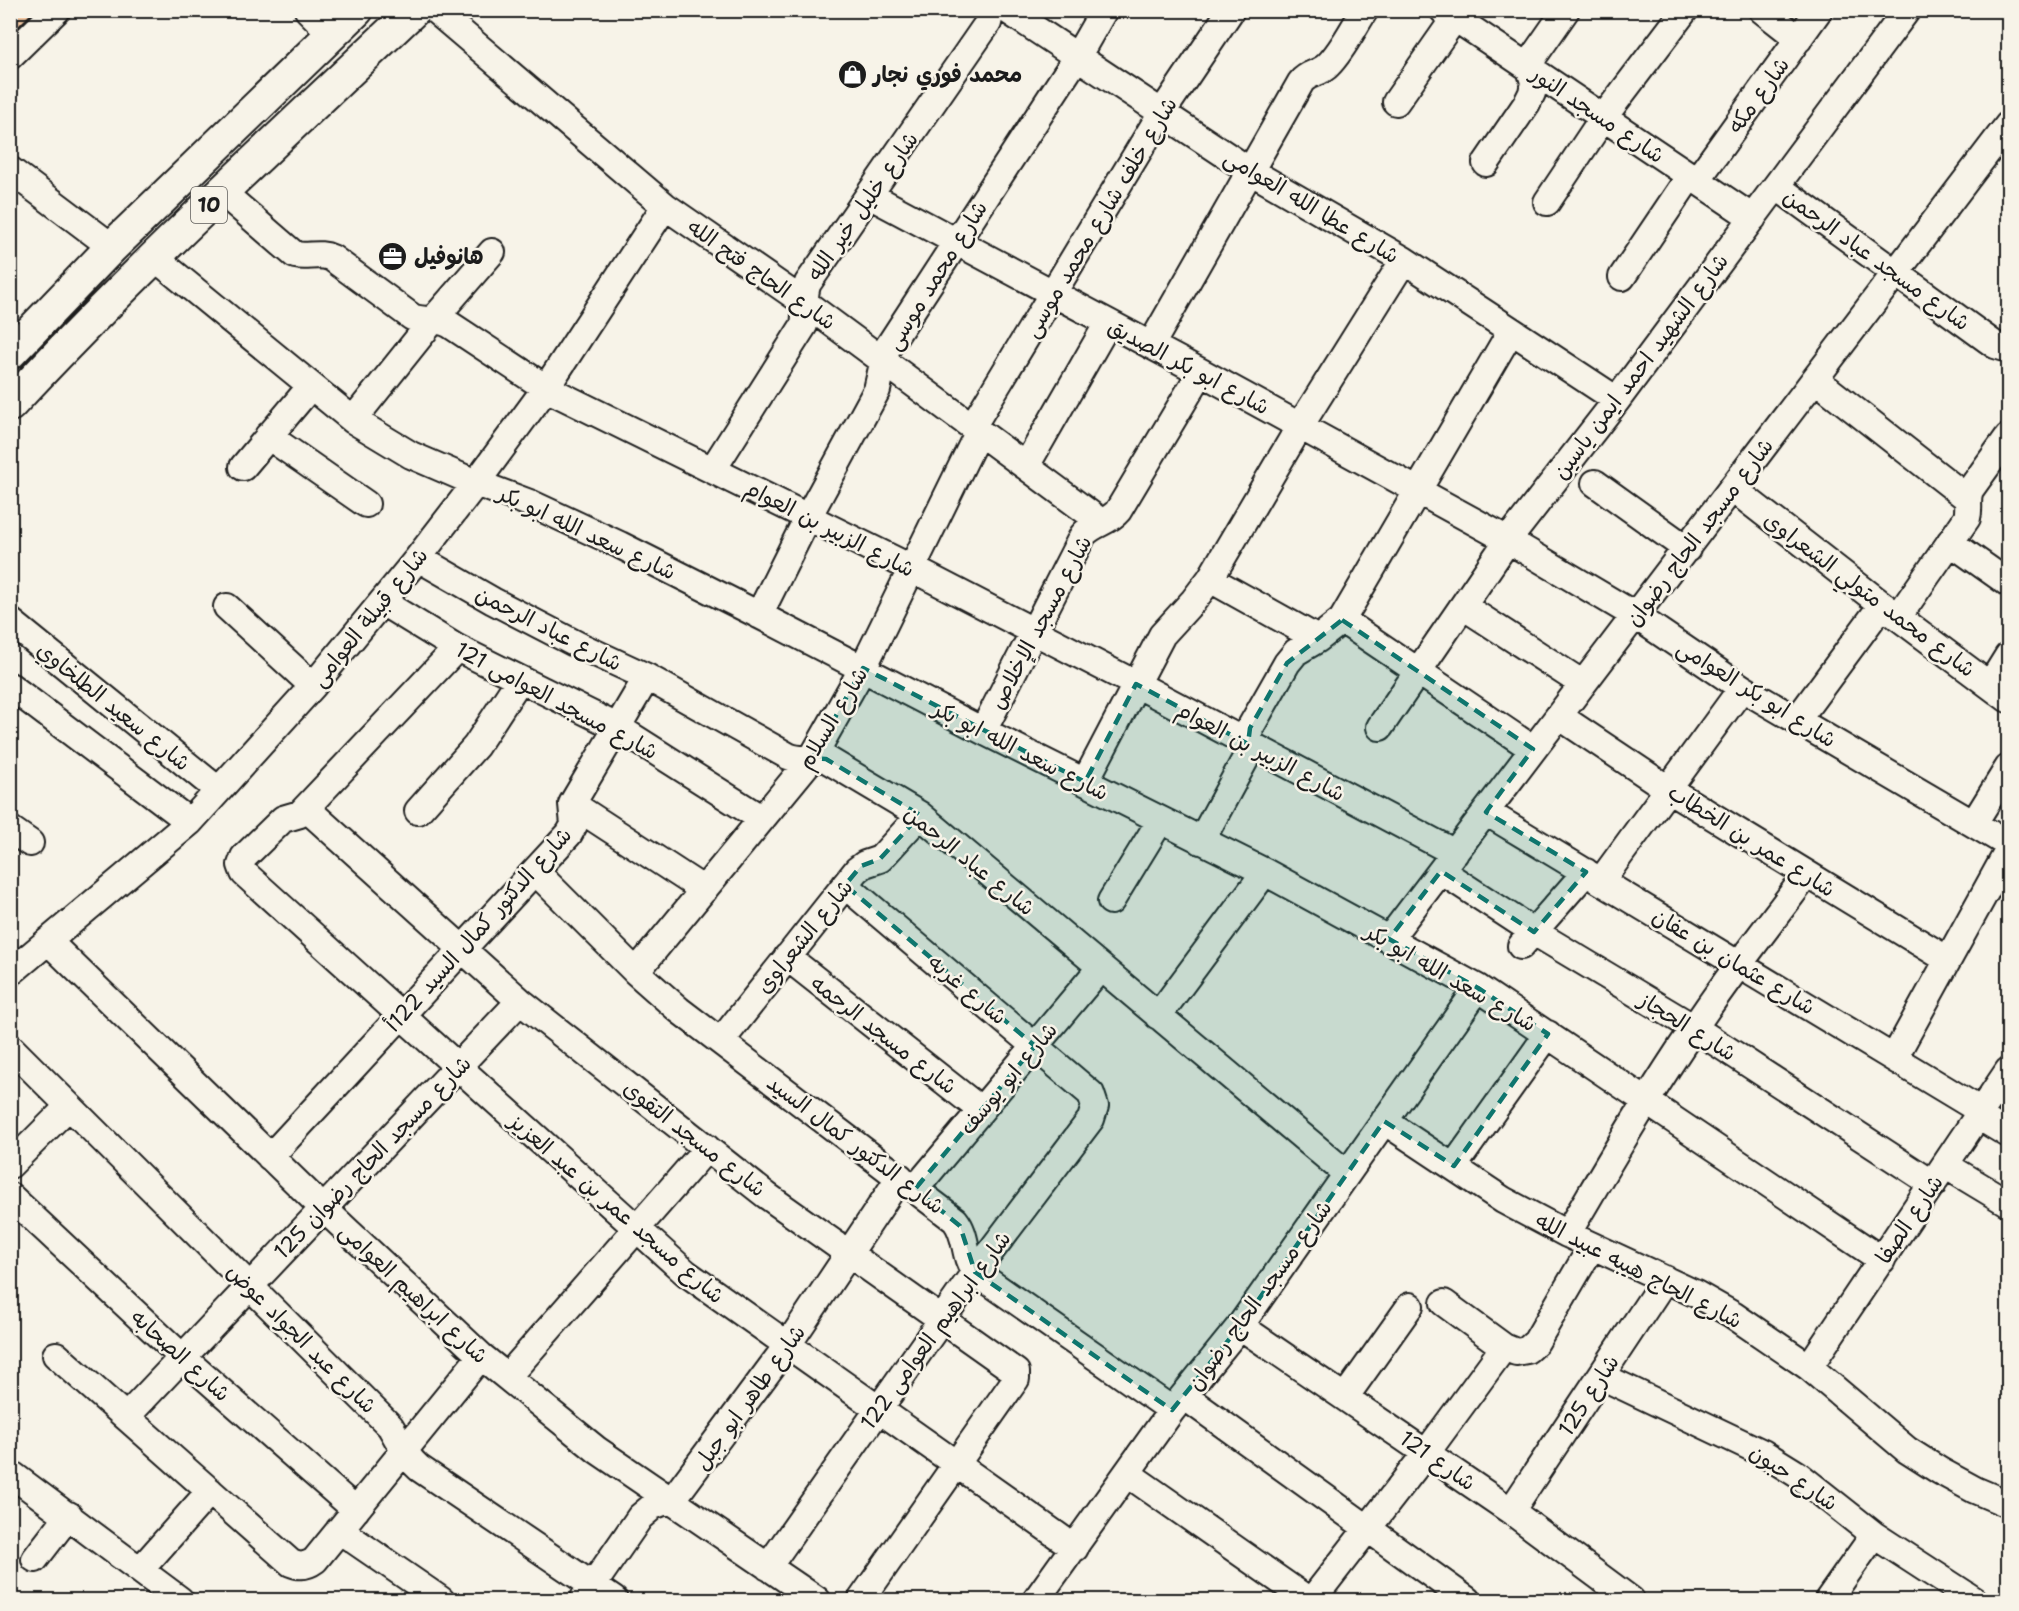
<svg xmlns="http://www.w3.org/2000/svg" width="2019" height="1611" viewBox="0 0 2019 1611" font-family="'Shantell Sans','Playpen Sans Arabic',sans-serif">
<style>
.shadow{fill:#0003}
.building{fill:#f2c7a2;stroke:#1c1c1c;stroke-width:1.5}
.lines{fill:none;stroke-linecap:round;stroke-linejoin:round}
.minor-casing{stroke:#1c1c1c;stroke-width:30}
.major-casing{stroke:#1c1c1c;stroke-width:36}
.minor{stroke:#f7f3e8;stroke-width:26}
.major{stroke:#f7f3e8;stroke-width:32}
.marked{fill:#0f766e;fill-opacity:0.2;stroke:#0f766e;stroke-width:4.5;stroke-dasharray:12 8;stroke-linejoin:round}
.labels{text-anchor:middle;stroke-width:5;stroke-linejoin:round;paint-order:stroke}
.shield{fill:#f7f3e8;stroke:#5e5c59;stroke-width:1.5}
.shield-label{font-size:21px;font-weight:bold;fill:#1c1c1c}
.poi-label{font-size:22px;font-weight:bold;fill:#1c1c1c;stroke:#f7f3e8;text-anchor:start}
.street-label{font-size:22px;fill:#1c1c1c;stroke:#f7f3e8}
</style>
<rect width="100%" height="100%" fill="#f7f3e8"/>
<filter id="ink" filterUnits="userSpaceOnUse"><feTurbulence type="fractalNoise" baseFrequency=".0167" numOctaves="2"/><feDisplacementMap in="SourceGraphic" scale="12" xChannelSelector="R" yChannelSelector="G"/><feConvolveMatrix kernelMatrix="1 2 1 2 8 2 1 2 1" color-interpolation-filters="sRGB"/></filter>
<g filter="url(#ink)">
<path class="shadow" d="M 10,10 L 70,10 L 10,57 Z"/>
<path class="building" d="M 10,10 L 35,10 L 10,35 Z"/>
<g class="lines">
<defs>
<path id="minor" d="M 308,10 L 332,34
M 435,10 L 665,206 L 805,303 L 1101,522
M 1007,10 L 1250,171 L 1404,260 L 1617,400
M 1443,10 L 1753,218
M 1762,10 L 1799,39
M 10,56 L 57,10
M 1396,102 L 1454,19
M 1486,163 L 1527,103 L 1532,93 L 1534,82 L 1530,69 L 1534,56 L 1566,10
M 10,170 L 112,247
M 1697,180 L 1819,10
M 1776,186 L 1995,345 L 2008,349
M 222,192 L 295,255 C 308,258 319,252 332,258 L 412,317 C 424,322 437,318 449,324 L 546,388 L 913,569 L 1136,684 L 1455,853
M 869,195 L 1201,372 L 1508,540 L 1636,616 L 1742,688 L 2008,844
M 1547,202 L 1603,118 L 1685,10
M 154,257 L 353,420 L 411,455 L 476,483 L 532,504 L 620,545 L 759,615 L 983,731 L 1265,872 L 1478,988 L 1882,1260
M 1622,277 L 1690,176
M 1151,345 L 1301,82 C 1309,72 1320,74 1328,65 C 1343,50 1353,28 1365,10
M 1815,379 L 1967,498
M 353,420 L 433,320 L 492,252
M 972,427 L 1161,114 L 1231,10
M 268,436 L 366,504
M 1026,466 L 1108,323
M 243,467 L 311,386
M 713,469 L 804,325 C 807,310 802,296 808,283 L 983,30 L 988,23 L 991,10
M 1595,483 L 1687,549
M 1732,488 L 1898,617 L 2008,699
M 1950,542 L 2008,583
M 418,558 L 493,601 L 578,645 L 647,677 L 788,756 C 801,762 812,757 826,759 L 920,815 L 1347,1174
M 1210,579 L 1318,639
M 382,602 L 457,648 L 617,727 L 762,819
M 1463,606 L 1583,684
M 227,607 L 313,686
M 759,615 L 808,517 L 877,390 L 886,350 L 1077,57 L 1104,10
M 1898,617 L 1967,518 C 1970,508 1966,500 1970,490 L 2008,437
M 1342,620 L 1533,749
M 10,621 L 218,790
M 457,648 L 300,814 L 283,819 L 244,857 L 241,865 L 244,873 L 686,1273 L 1075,1548
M 1990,685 L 2008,656
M 10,686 L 190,822
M 1559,716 L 1668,789 L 1948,960
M 1797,720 L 1882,605
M 1380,727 L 1508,540 L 1617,400 L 1907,10
M 983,731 L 1083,535 C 1093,523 1108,523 1118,511 L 1201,372
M 1085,782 L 1162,635 L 1194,600 L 1210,579 L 1300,426 L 1404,260
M 572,804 L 704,890
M 306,808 L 520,1001 L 766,1195 L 1016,1372 L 1016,1379 L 861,1600
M 418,811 L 476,746 L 520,679
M 1486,812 L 1981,1111
M 1974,823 L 2008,768
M 10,829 L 30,843
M 1201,841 L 1247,756 L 1250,728 L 1287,663 L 1296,652 L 1318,639 L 1342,620 L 1511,331
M 535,871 L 636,972 L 679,1010 L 955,1220 C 968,1236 963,1256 975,1272 L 1172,1410
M 1441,871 L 1534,932 L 1694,1028 L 1933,1184
M 1601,881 L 1742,688
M 1111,901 L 1160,821
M 1389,939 L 2008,125
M 48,941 L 323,1208 L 481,1356 L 597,1450 L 817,1600
M 1521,946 L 1586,872
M 787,957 L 981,1110
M 636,972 L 812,758 L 863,668 L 979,431
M 10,973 L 190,822 L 313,686 L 418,558 L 476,483 L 546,388 L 665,206
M 1158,1016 L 1265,872
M 721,1041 L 857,870 L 865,864 L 880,859 L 920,815
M 10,1047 L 390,1426 C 400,1442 404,1455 419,1468 L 614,1600
M 1894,1058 L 2008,851
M 1978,1116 L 2008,1134
M 1384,1121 L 1503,1200 L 1567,1234 L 1696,1294 L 1733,1315 L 1809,1367 L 1907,1450 L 1940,1471 L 1975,1490 L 2008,1504
M 270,1157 L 569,834 L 574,825 L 572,804 L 647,677
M 10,1165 L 69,1106
M 1945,1165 L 2008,1203
M 1454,1166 L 1548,1034
M 915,1189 L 1101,967
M 10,1196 L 182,1357 L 356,1510
M 1567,1234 C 1608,1165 1648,1095 1694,1028 C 1729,975 1769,925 1807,874
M 1444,1303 L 1504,1347 L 1516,1352 L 1527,1350 L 1536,1342 L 1592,1246
M 1240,1326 L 1511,1511 L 1631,1600
M 56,1355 L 291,1563 C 300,1567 307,1566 315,1560 L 481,1356
M 1809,1367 L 2008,1071
M 1601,1376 L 1763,1453 L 1797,1474 L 1874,1535 L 1974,1600
M 507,1377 L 707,1148
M 1184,1396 L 1467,1600
M 1346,1396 L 1410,1306
M 126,1417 L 520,1001
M 10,1473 L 180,1600
M 1128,1474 L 1308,1600
M 1511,1511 L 1665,1279
M 339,1530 L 441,1600
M 35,1559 L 69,1515
M 768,1567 L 975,1272 L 1091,1119 L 1095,1106 L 1091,1094 L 845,885
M 140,1570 L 210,1491
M 584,1598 L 640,1517 L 653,1506 L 671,1499 L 679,1491 L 787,1346 L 900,1177
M 1036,1600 L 1172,1410 L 1240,1326 L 1478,988
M 1312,1600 L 1427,1452 L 1504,1347
M 1828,1600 L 1874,1535"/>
<path id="major" d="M 10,353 L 112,247 L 357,10
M 10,405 C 138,267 277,140 414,10"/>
</defs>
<use href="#minor" class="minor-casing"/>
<use href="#major" class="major-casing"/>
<use href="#minor" class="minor"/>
<use href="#major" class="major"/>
</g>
</g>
<path class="marked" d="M 1342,620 L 1533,749 L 1486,812 L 1586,872 L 1534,932 L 1441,871 L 1389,939 L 1478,988 L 1548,1034 L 1454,1166 L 1384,1121 L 1240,1326 L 1172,1410 L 975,1272 L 960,1226 L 915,1189 L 1035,1046 L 845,885 L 861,866 L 880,859 L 920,815 L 826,759 L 812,758 L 863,668 L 1085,782 L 1136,684 L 1248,744 L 1250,728 L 1287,663 Z"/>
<defs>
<symbol id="shop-disc" viewBox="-11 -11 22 22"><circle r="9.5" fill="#1c1c1c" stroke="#f7f3e8"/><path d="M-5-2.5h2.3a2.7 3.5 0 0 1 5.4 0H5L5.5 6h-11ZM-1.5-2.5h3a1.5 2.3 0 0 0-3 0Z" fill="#fff"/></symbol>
<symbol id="office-disc" viewBox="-11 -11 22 22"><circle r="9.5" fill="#1c1c1c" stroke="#f7f3e8"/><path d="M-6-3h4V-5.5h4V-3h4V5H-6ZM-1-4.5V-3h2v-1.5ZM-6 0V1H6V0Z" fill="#fff"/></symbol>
</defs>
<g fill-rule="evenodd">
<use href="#shop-disc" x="836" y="58" width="33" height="33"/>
<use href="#office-disc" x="376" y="240" width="33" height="33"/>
</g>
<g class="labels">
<rect class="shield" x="191" y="187" width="36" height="36" rx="4.5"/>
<g class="shield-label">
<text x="209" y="212">10</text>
</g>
<g class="poi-label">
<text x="873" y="82">محمد فوري نجار</text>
<text x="414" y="264">هانوفيل</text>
</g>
<g class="street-label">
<text transform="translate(1758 95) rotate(-54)" y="8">شارع مكه</text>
<text transform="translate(1598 114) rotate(34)" y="8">شارع مسجد النور</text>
<text transform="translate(862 206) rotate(-55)" y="8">شارع خليل خير الله</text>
<text transform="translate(1312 206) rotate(31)" y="8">شارع عطا الله العوامى</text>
<text transform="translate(1100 217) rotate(-59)" y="8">شارع خلف شارع محمد موسى</text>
<text transform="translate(1877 259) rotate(36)" y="8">شارع مسجد عباد الرحمن</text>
<text transform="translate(762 274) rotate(35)" y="8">شارع الحاج فتح الله</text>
<text transform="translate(936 275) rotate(-58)" y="8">شارع محمد موسى</text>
<text transform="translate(1189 366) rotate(28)" y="8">شارع ابو بكر الصديق</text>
<text transform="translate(1640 366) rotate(-53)" y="8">شارع الشهيد احمد ايمن ياسين</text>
<text transform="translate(830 528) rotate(27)" y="8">شارع الزبير بن العوام</text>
<text transform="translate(587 532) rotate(25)" y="8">شارع سعد الله ابو بكر</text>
<text transform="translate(1699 532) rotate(-53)" y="8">شارع مسجد الحاج رضوان</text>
<text transform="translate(1870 594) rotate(37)" y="8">شارع محمد متولي الشعراوى</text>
<text transform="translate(369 617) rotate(-51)" y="8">شارع قبيلة العوامى</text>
<text transform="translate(1040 622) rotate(-62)" y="8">شارع مسجد الإخلاص</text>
<text transform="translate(549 628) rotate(27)" y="8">شارع عباد الرحمن</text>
<text transform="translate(1757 693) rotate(32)" y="8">شارع ابو بكر العوامى</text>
<text transform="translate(557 700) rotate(28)" y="8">شارع مسجد العوامى 121</text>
<text transform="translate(114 706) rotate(39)" y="8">شارع سعيد الطلخاوي</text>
<text transform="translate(832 718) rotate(-59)" y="8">شارع السلام</text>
<text transform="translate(1021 750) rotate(27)" y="8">شارع سعد الله ابو بكر</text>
<text transform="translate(1261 751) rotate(28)" y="8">شارع الزبير بن العوام</text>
<text transform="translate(1752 840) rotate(32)" y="8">شارع عمر بن الخطاب</text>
<text transform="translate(970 860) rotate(39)" y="8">شارع عباد الرحمن</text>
<text transform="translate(478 929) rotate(-48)" y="8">شارع الدكتور كمال السيد 122أ</text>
<text transform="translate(804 936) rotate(-51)" y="8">شارع الشعراوى</text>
<text transform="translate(1734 961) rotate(31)" y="8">شارع عثمان بن عفان</text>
<text transform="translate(1451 977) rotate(30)" y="8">شارع سعد الله ابو بكر</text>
<text transform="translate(968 989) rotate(40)" y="8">شارع غربه</text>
<text transform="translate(1688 1026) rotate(32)" y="8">شارع الحجاز</text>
<text transform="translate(884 1034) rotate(38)" y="8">شارع مسجد الرحمه</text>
<text transform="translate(1008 1078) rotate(-50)" y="8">شارع ابو يوسف</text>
<text transform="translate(695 1138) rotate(38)" y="8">شارع مسجد التقوى</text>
<text transform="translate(856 1144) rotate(37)" y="8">شارع الدكتور كمال السيد</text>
<text transform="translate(372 1157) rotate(-46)" y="8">شارع مسجد الحاج رضوان 125</text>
<text transform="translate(617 1208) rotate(41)" y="8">شارع مسجد عمر بن عبد العزيز</text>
<text transform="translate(1909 1219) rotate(-56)" y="8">شارع الصفا</text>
<text transform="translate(1639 1270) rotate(27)" y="8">شارع الحاج هيبه عبيد الله</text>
<text transform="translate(414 1293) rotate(43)" y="8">شارع ابراهيم العوامى</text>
<text transform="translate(1259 1295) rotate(-54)" y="8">شارع مسجد الحاج رضوان</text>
<text transform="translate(935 1330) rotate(-54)" y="8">شارع ابراهيم العوامى 122</text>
<text transform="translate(302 1338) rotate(45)" y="8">شارع عبد الجواد عوض</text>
<text transform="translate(181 1355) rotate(42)" y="8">شارع الصحابه</text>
<text transform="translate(1588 1395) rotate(-57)" y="8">شارع 125</text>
<text transform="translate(749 1397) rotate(-54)" y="8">شارع طاهر ابو جبل</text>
<text transform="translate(1438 1460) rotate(35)" y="8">شارع 121</text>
<text transform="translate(1794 1477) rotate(34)" y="8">شارع حبون</text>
</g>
</g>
<rect width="2019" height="1611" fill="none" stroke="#f7f3e8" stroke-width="36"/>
<rect x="18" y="18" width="1983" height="1575" fill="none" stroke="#1c1c1c" stroke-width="2" filter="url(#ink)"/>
</svg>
